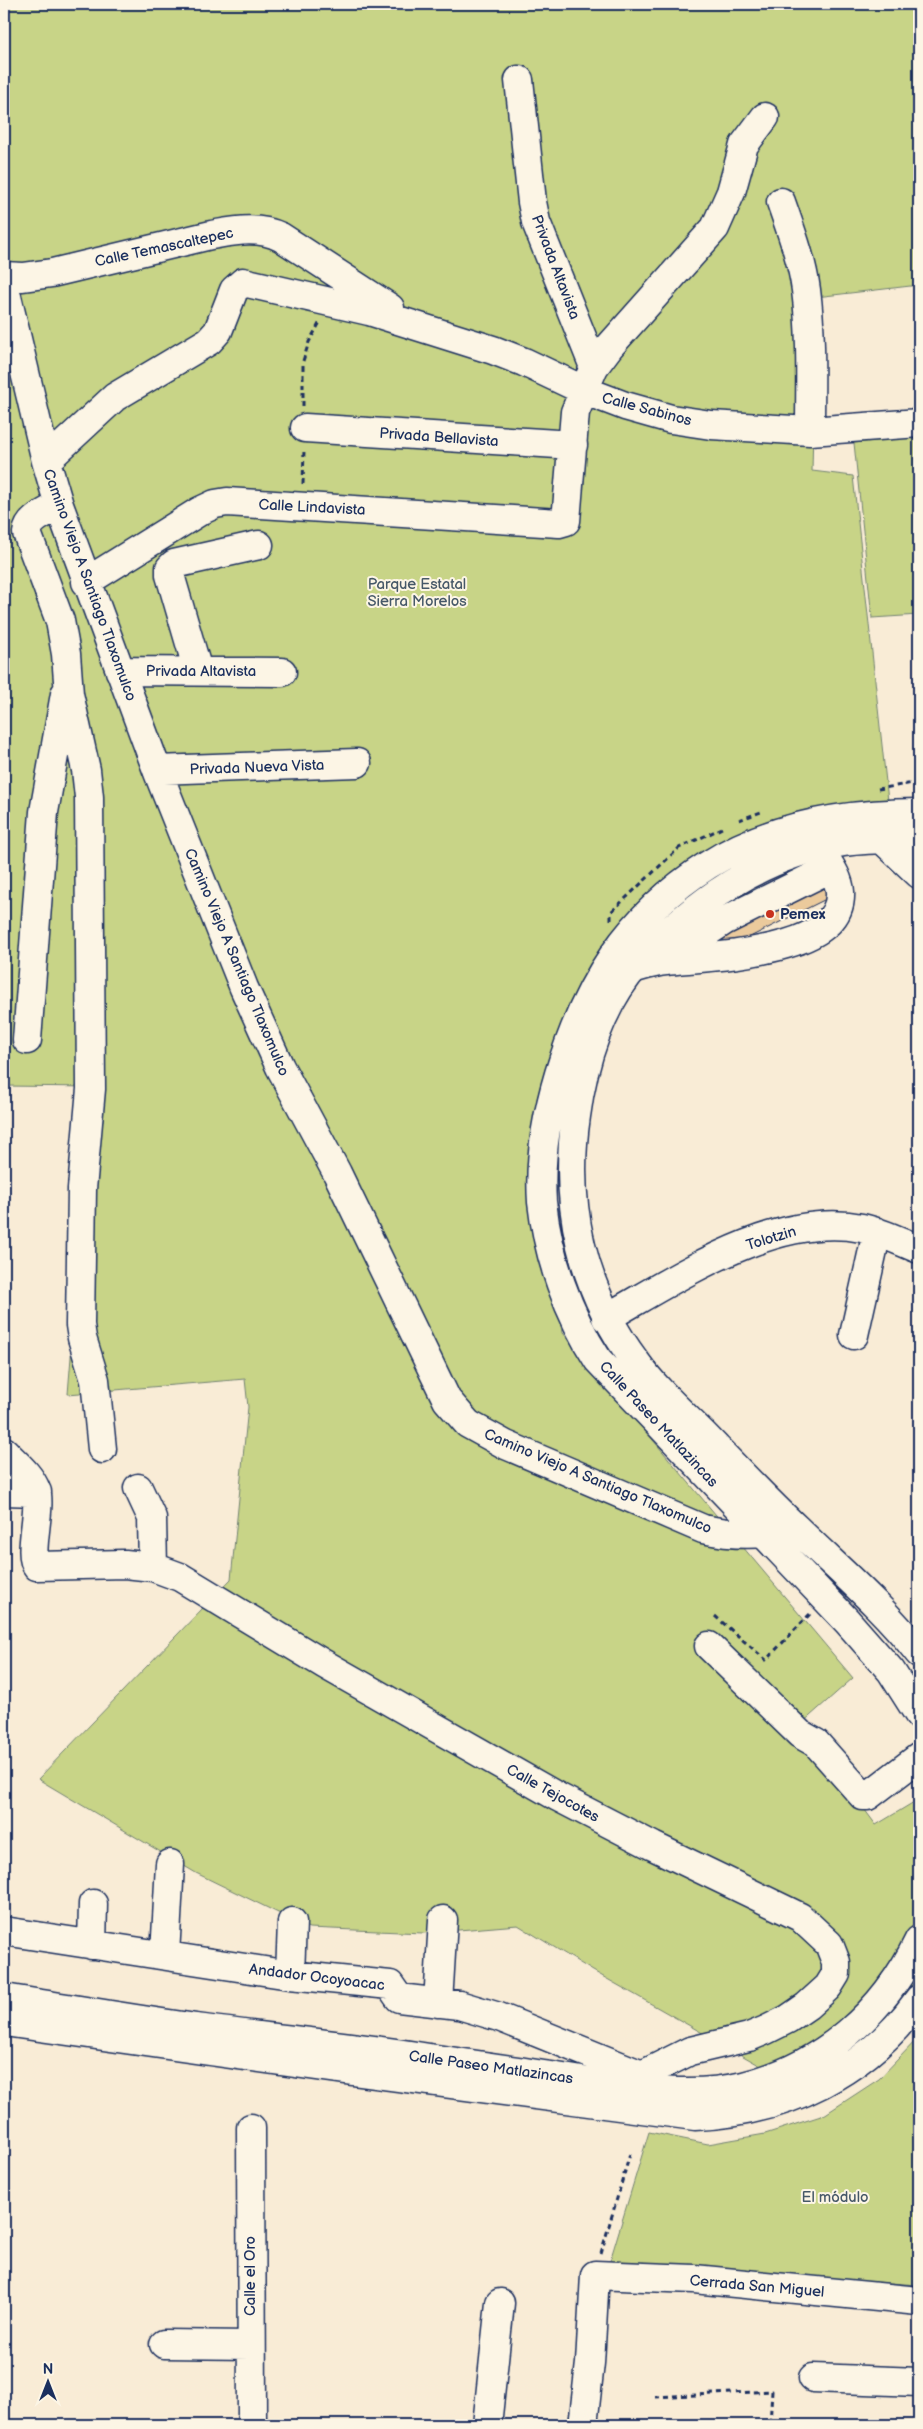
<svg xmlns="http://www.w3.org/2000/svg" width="923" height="2429" viewBox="0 0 923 2429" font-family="'Balsamiq Sans',sans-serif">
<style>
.green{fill:#c8d487;stroke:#728272}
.building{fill:#ebca9c;stroke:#1b2f5e}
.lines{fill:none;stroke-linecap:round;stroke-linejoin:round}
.minor-casing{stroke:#1b2f5e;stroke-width:31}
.highway-casing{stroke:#1b2f5e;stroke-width:31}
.path{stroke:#1b2f5e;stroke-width:3;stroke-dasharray:5 4;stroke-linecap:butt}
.minor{stroke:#fcf5e5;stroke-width:28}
.highway{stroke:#fcf5e5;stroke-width:28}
.poi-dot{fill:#c8321e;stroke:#fcf5e5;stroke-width:2}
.labels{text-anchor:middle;stroke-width:4;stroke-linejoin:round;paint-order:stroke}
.street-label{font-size:15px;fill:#1b2f5e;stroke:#fcf5e5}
.park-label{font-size:15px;fill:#465868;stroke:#fcf5e5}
.poi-label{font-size:15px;font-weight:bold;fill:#1b2f5e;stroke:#fcf5e5;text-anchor:start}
</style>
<rect width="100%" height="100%" fill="#f9ecd6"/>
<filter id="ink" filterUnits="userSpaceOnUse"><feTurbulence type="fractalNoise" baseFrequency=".02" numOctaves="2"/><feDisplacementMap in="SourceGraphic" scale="10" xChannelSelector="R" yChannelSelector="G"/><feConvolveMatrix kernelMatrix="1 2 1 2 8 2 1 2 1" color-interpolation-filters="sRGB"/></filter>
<g filter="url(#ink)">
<path class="green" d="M 4,4 L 919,4 L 919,77 L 917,78 L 919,285 L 816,297 L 812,471 L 853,476 L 892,838 L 812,848 L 642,939 L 541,1160 L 563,1333 L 853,1678 L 801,1724 L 876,1825 L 919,1799 L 919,1979 L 908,2003 L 812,2095 L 593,1971 L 518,1925 L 423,1933 L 309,1928 L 196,1873 L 38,1779 L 231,1579 L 248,1407 L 245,1379 L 68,1394 L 93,1087 L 4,1086 Z
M 919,437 L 919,615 L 872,618 L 854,443 Z
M 919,2037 L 919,2285 L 609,2264 L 649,2132 L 708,2144 L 765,2134 L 824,2115 L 879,2079 Z"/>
<path class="building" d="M 817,878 L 838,893 L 722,951 L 703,935 Z"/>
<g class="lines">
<defs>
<path id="minor" d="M 781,202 C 791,231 802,260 806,290 C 812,337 810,384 810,431
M 4,276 L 23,277 L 52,273 L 211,235 C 235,231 258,226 281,237 L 390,308
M 4,284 L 46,461 L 59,505 L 157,770 L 244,988 L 280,1067 L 337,1173 L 447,1400 L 468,1424 L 506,1445 L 703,1529 C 731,1535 756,1536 784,1530
M 594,367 L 609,347 L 715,228 L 731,192 L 744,145 L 765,117
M 305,428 L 573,445
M 46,461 L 115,397 L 209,341 L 218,331 L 234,290 L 243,282 L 369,311 L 493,350 L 524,362 L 583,390 L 625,406 L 671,419 L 711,425 L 810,431 L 919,423
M 59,505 C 48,512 28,519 27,533 L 60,621 L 66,654 L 69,694 L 86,770 L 89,797 L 91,1089 L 82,1189 L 80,1325 L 82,1338 L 95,1380 L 102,1449
M 86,582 L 200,511 L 215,504 L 227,502 L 559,523 L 566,521 L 575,412 L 594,367 L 536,222 L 532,202 L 519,80
M 120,671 L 282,672
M 198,671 L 170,575 L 170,568 L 174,564 L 259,545
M 157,770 L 357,763
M 882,839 L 919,874
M 665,960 L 724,921 L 831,868
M 632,969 C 643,966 655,962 666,961 C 707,956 844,955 840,892 C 839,876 826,860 819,847
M 27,1040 L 44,812 L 65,694
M 606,1318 C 679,1277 776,1211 862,1228 C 882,1232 901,1242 919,1249
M 854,1335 L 877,1232
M 4,1451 C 15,1463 30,1474 36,1490 C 42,1508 27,1555 37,1566 L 125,1564 L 153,1567 L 180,1577 L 324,1664 L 558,1797 L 653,1846 L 800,1917 L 829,1944 L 836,1962 L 836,1974 L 828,1987 L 807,2006 L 788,2019 L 766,2030 L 749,2037 L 690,2051 L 642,2075 L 641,2089
M 138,1488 L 152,1518 L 153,1567
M 4,1491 L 37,1492
M 709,1646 L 800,1734 L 816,1743 L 863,1796 L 868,1796 L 919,1757
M 4,1931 L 290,1975 L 390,1985 L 399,1998 L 459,2005 L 499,2017 L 642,2075
M 92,1945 L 93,1904
M 165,1955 L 170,1864
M 290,1975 L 292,1922
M 438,2003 L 443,1920
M 251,2128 L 252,2425
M 164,2344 L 250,2345
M 813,2378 L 919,2382
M 487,2425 L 500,2303
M 583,2425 L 590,2363 L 595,2275 L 694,2279 L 919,2301"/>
<path id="highway" d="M 919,813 C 846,813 771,825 708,865 C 628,916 586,984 559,1074 C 547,1114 539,1160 542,1202 C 548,1257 568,1314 598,1360 L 847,1621 L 891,1671 L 919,1715
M 919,839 C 894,839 869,838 844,842 C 762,854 692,903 638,963 C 601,1004 583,1062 576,1116 C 563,1205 582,1290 636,1362 C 655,1389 680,1411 703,1434 C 734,1466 765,1499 797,1529 C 838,1569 883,1607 919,1653
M 4,1998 C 70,2008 137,2020 204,2029 C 279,2039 355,2046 429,2058 C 478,2065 527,2072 576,2080 C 631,2088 688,2099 743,2086 C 822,2067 884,2013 919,1940
M 4,2022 L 352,2071 L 695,2116 C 785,2113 867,2072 919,1999"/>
</defs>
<use href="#minor" class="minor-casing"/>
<use href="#highway" class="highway-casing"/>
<path class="path" d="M 303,406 L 303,361 L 309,342 L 320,322
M 303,484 L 304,450
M 878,789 L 919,782
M 739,820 L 764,811
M 611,920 L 611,912 L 679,848 L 722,828
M 715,1616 L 766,1660 L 810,1614
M 601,2253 L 630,2154
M 655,2397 L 772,2391 L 770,2425"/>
<use href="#minor" class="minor"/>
<use href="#highway" class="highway"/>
</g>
</g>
<circle class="poi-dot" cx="770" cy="914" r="5"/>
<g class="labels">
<g class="street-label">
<text transform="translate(164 247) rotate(-12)" y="5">Calle Temascaltepec</text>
<text transform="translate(556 267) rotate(69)" y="5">Privada Altavista</text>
<text transform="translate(647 409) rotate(15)" y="5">Calle Sabinos</text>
<text transform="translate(439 437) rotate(4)" y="5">Privada Bellavista</text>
<text transform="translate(312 507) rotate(3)" y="5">Calle Lindavista</text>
<text transform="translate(90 585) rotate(70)" y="5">Camino Viejo A Santiago Tlaxomulco</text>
<text x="201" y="676">Privada Altavista</text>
<text transform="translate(257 767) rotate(-2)" y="5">Privada Nueva Vista</text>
<text transform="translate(237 962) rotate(67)" y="5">Camino Viejo A Santiago Tlaxomulco</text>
<text transform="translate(771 1238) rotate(-17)" y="5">Tolotzin</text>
<text transform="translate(659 1424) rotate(47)" y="5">Calle Paseo Matlazincas</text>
<text transform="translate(598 1481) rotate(23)" y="5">Camino Viejo A Santiago Tlaxomulco</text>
<text transform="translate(553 1793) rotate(29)" y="5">Calle Tejocotes</text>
<text transform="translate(317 1977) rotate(7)" y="5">Andador Ocoyoacac</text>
<text transform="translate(491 2067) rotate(8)" y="5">Calle Paseo Matlazincas</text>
<text transform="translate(250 2276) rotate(-90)" y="5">Calle el Oro</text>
<text transform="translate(757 2286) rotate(5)" y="5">Cerrada San Miguel</text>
</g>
<g class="park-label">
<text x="417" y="589">Parque Estatal<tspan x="417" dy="17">Sierra Morelos</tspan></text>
<text x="835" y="2202">El módulo</text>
</g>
<g class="poi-label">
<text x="780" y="919">Pemex</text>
</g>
</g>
<rect width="923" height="2429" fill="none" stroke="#fcf5e5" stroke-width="20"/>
<rect x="10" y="10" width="903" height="2409" fill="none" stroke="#1b2f5e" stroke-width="2" filter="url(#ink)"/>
<g transform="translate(48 2382)" stroke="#fcf5e5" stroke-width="4" paint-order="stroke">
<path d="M0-4L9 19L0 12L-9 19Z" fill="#1b2f5e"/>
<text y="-8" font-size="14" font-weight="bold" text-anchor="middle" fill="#1b2f5e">N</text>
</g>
</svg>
